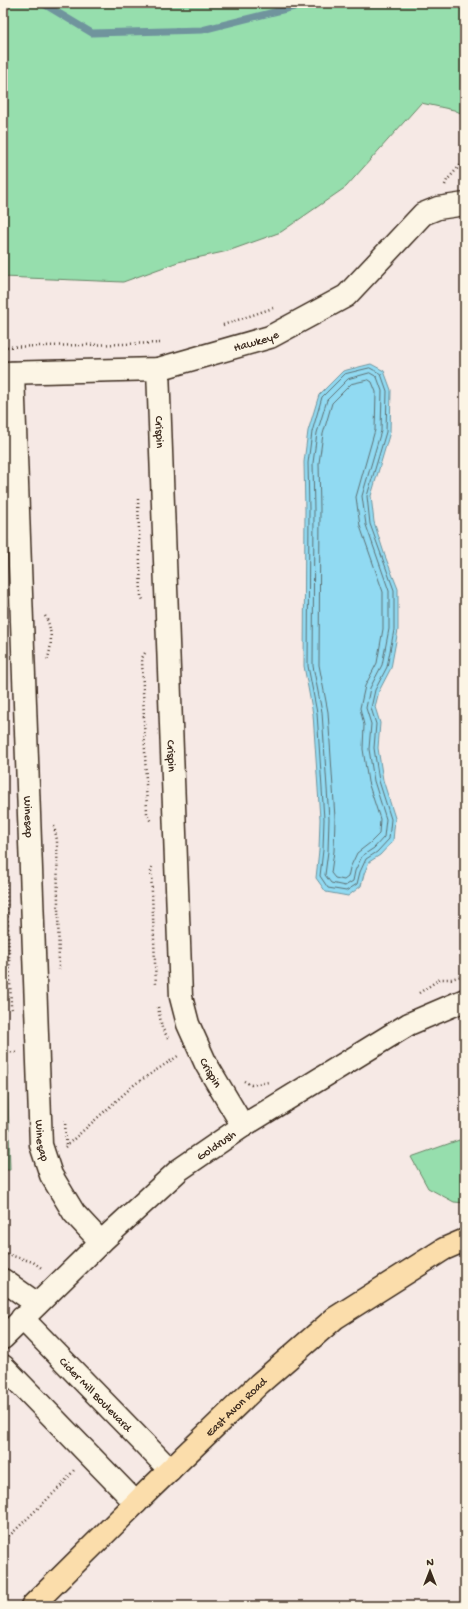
<svg xmlns="http://www.w3.org/2000/svg" width="468" height="1609" viewBox="0 0 468 1609" font-family="'Gochi Hand',sans-serif">
<style>
.green{fill:#96dead;stroke:#688466}
.water{fill:#91daf2;stroke:#6f949d}
.lines{fill:none;stroke-linecap:round;stroke-linejoin:round}
.shore{stroke:#5d7073;stroke-width:1}
.stream{stroke:#6f949d;stroke-width:7}
.minor-casing{stroke:#3b2a1e;stroke-width:25}
.major-casing{stroke:#3b2a1e;stroke-width:25}
.path{stroke:#3b2a1e;stroke-width:2.5;stroke-dasharray:1 3;stroke-linecap:butt}
.minor{stroke:#fcf5e5;stroke-width:22}
.major{stroke:#fbddab;stroke-width:22}
.labels{text-anchor:middle;stroke-width:3;stroke-linejoin:round;paint-order:stroke}
.street-label{font-size:12px;fill:#3b2a1e;stroke:#fcf5e5}
</style>
<rect width="100%" height="100%" fill="#f6e9e5"/>
<filter id="ink" filterUnits="userSpaceOnUse"><feTurbulence type="fractalNoise" baseFrequency=".025" numOctaves="2"/><feDisplacementMap in="SourceGraphic" scale="8" xChannelSelector="R" yChannelSelector="G"/><feConvolveMatrix kernelMatrix="1 2 1 2 8 2 1 2 1" color-interpolation-filters="sRGB"/></filter>
<g filter="url(#ink)">
<path class="green" d="M 3,3 L 465,3 L 465,115 L 454,110 L 421,103 L 346,187 L 281,232 L 228,251 L 178,262 L 123,282 L 3,277 Z
M 3,1059 L 7,1059 L 10,1170 L 3,1170 Z
M 465,1138 L 465,1203 L 454,1202 L 428,1188 L 411,1157 Z"/>
<path class="water" d="M 371,364 L 384,371 L 391,390 L 390,432 L 371,496 L 374,522 L 385,556 L 398,589 L 398,630 L 391,668 L 379,691 L 375,707 L 380,723 L 378,748 L 383,780 L 395,818 L 393,841 L 380,855 L 369,862 L 364,874 L 361,886 L 348,896 L 326,892 L 316,878 L 319,850 L 320,819 L 313,714 L 304,666 L 305,510 L 304,462 L 308,431 L 319,395 L 343,371 Z"/>
<g class="lines">
<path class="shore" d="M 370,368 L 381,374 L 387,391 L 386,432 L 367,496 L 370,524 L 394,590 L 394,630 L 387,667 L 375,690 L 371,708 L 376,724 L 374,748 L 379,781 L 391,819 L 389,839 L 377,852 L 366,859 L 360,872 L 357,884 L 346,891 L 328,888 L 320,876 L 323,850 L 324,819 L 317,713 L 308,666 L 309,510 L 308,463 L 312,432 L 322,397 L 345,374 Z
M 370,373 L 377,377 L 382,391 L 381,431 L 362,496 L 366,525 L 389,591 L 389,629 L 382,665 L 370,688 L 366,708 L 371,724 L 369,749 L 374,781 L 386,819 L 384,837 L 374,848 L 362,856 L 355,871 L 353,881 L 345,886 L 331,883 L 325,875 L 328,851 L 329,819 L 322,712 L 313,666 L 314,510 L 313,463 L 317,433 L 327,400 L 348,379 Z
M 369,380 L 372,382 L 376,392 L 375,430 L 356,497 L 360,526 L 383,592 L 383,629 L 377,663 L 365,686 L 360,708 L 364,725 L 363,749 L 368,782 L 380,819 L 379,834 L 370,843 L 357,853 L 350,868 L 348,877 L 344,880 L 335,878 L 331,873 L 334,851 L 335,818 L 328,712 L 319,665 L 320,509 L 319,463 L 323,434 L 332,403 L 351,384 Z"/>
<path class="stream" d="M 42,3 L 92,33 L 202,30 L 298,6 L 303,3"/>
<defs>
<g id="minor">
<path id="s1" d="M 158,369 L 181,997 L 188,1024 L 206,1064 L 243,1126"/>
<path id="s2" d="M 3,373 L 158,369 L 270,337 L 346,296 L 423,214 L 438,208 L 465,204"/>
<path id="s3" d="M 13,373 L 41,1145 L 51,1175 L 74,1213 L 101,1242"/>
<path d="M 3,1280 L 37,1304"/>
<path id="s4" d="M 22,1318 L 170,1470"/>
<path id="s5" d="M 3,1338 L 101,1242 L 179,1170 L 243,1126 L 409,1024 L 465,1000"/>
<path d="M 3,1366 L 136,1503"/>
</g>
<g id="major">
<path id="s6" d="M 32,1606 L 149,1490 L 259,1384 L 335,1318 L 444,1249 L 465,1240"/>
</g>
</defs>
<use href="#minor" class="minor-casing"/>
<use href="#major" class="major-casing"/>
<path class="path" d="M 445,185 L 447,180 L 465,160
M 223,325 L 273,308
M 3,347 L 162,343
M 138,499 L 141,596 L 143,600
M 45,616 C 53,629 52,647 47,661
M 145,653 L 142,658 L 147,814 L 151,822
M 3,786 L 4,794
M 54,826 L 57,840 L 59,970
M 7,845 L 5,848 L 11,1006 L 12,1009
M 152,867 L 151,870 L 156,986
M 419,993 L 440,979 L 451,979 L 465,975
M 158,1007 L 162,1028 L 168,1038
M 3,1051 L 16,1053
M 244,1081 L 251,1085 L 269,1082
M 65,1120 L 66,1145
M 65,1147 L 135,1084 L 178,1056
M 3,1253 L 33,1262 L 43,1269
M 3,1542 L 62,1485 L 74,1470"/>
<use href="#minor" class="minor"/>
<use href="#major" class="major"/>
</g>
</g>
<g class="labels">
<g class="street-label">
<text dy="4" stroke="none"><textPath href="#s2" startOffset="257">Hawkeye</textPath></text>
<text dy="4" stroke="none"><textPath href="#s1" startOffset="63">Crispin</textPath></text>
<text dy="4" stroke="none"><textPath href="#s1" startOffset="387">Crispin</textPath></text>
<text dy="4" stroke="none"><textPath href="#s3" startOffset="444">Winesap</textPath></text>
<text dy="4" stroke="none"><textPath href="#s1" startOffset="710">Crispin</textPath></text>
<text dy="4" stroke="none"><textPath href="#s3" startOffset="768">Winesap</textPath></text>
<text dy="4" stroke="none"><textPath href="#s5" startOffset="288">Goldrush</textPath></text>
<text dy="4" stroke="none"><textPath href="#s4" startOffset="106">Cider Mill Boulevard</textPath></text>
<text dy="4" stroke="none"><textPath href="#s6" startOffset="285">East Avon Road</textPath></text>
</g>
</g>
<rect width="468" height="1609" fill="none" stroke="#fcf5e5" stroke-width="16"/>
<rect x="8" y="8" width="452" height="1593" fill="none" stroke="#3b2a1e" stroke-width="1.5" filter="url(#ink)"/>
<g transform="translate(430 1571)" stroke="#fcf5e5" stroke-width="3" paint-order="stroke">
<path d="M0-3L7 15L0 10L-7 15Z" fill="#3b2a1e"/>
<text y="-6" font-size="11" font-weight="bold" text-anchor="middle" fill="#3b2a1e">N</text>
</g>
</svg>
